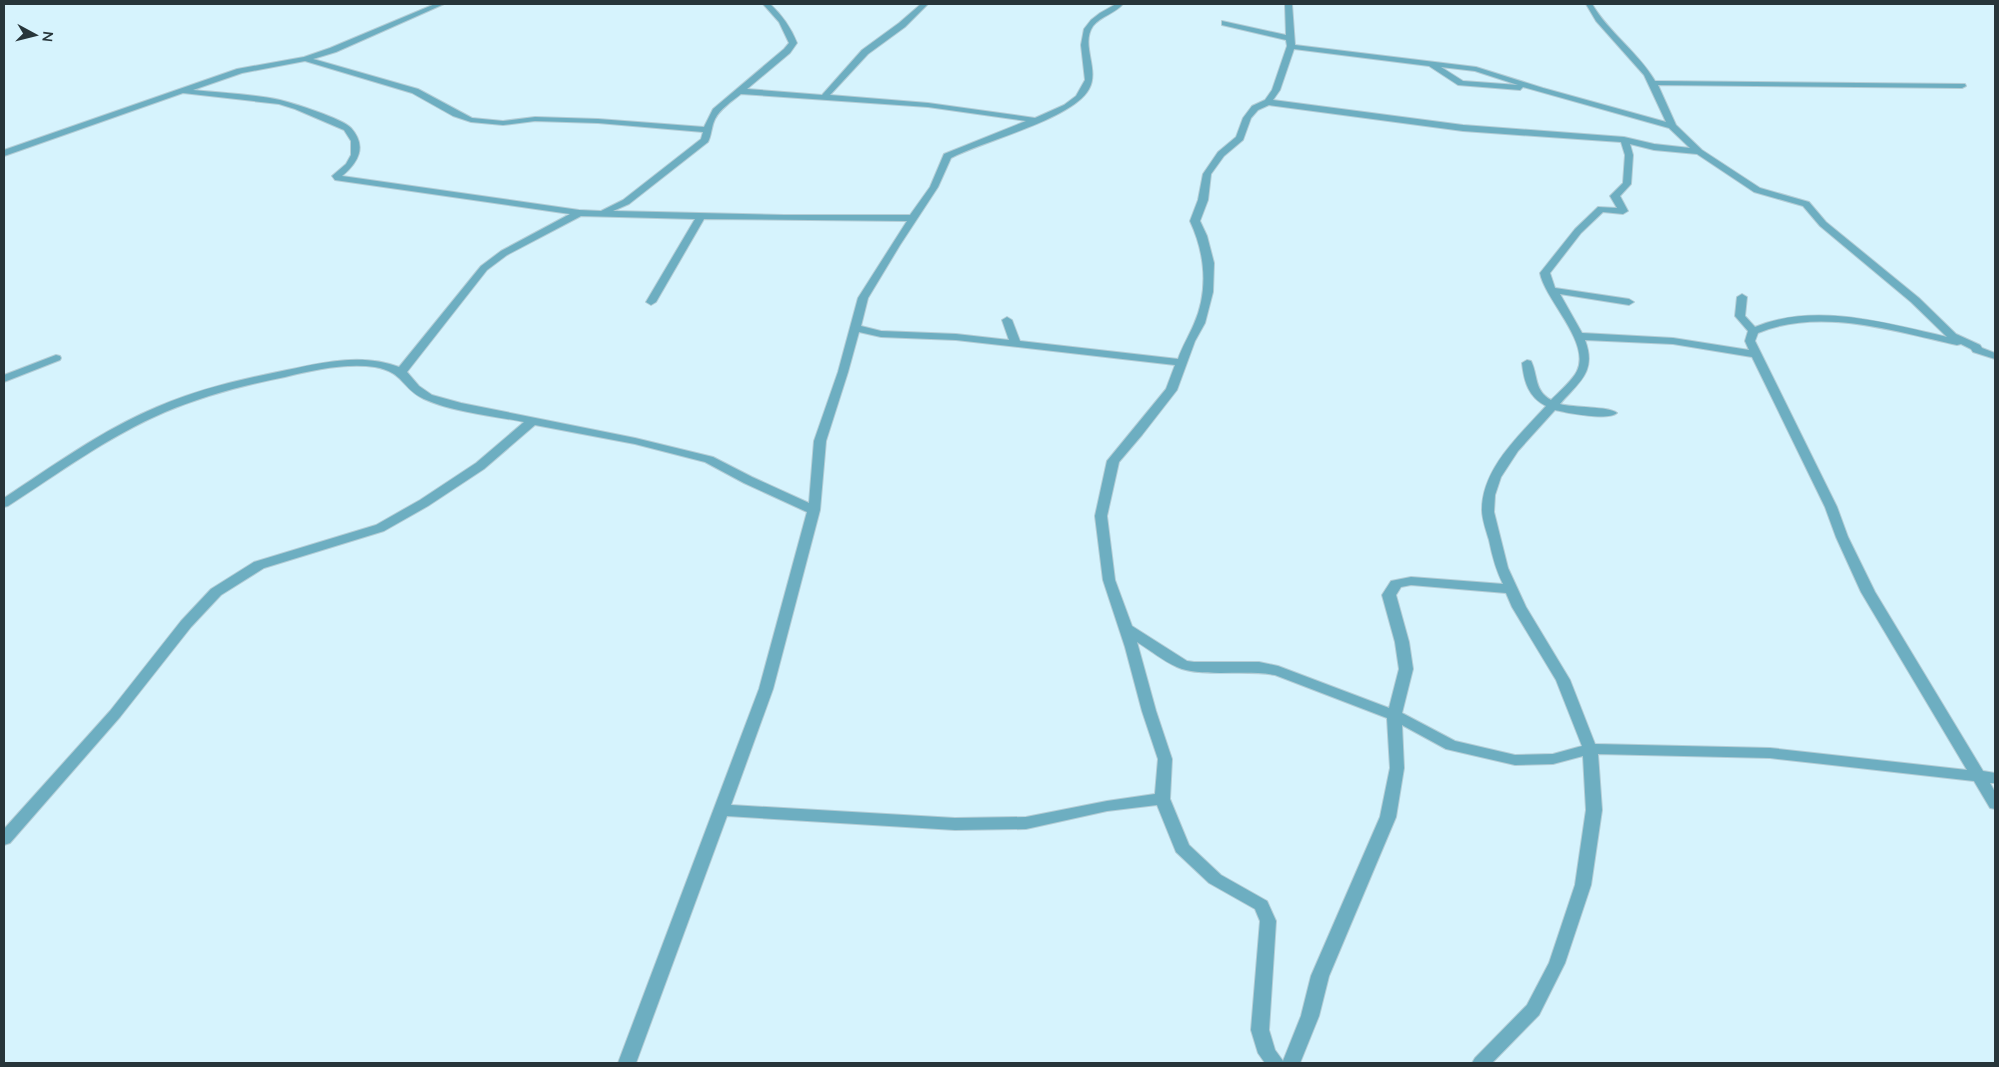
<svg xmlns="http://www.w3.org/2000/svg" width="1999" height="1067" viewBox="0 0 1999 1067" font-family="Mulish,sans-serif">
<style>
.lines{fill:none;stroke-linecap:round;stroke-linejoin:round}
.minor-casing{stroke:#b3cdd6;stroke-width:2}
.minor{fill:#6daec1;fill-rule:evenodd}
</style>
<rect width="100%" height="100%" fill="#d6f3fd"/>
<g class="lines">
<defs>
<path id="minor" d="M 435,4 L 444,4 L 336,52 L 313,59 L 418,89 L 472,118 L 503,121 L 535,117 L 598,119 L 704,127 L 713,109 L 784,49 L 789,43 L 779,22 L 763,4 L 770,4 C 782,15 791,28 797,43 L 790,53 L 747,89 L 822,95 L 862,50 L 899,23 L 921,4 L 928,4 L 905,27 L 868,54 L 830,95 L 928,103 L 1035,118 L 1064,105 L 1076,96 L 1085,80 L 1081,45 L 1084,29 L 1091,20 L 1100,13 L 1116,4 L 1123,4 C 1116,13 1101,16 1093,26 C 1080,45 1100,69 1089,89 C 1073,119 983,141 951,158 L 938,187 L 900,245 L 868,298 L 861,326 L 881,331 L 956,334 L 1009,340 L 1002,320 L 1007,317 L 1012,320 L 1020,341 L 1178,359 C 1182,347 1189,336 1194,324 C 1209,290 1205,253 1190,221 L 1198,200 L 1203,174 L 1218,152 L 1236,137 L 1243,118 L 1252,106 L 1265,100 L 1272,90 L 1287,46 L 1286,40 L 1222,25 L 1222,21 L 1286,35 L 1285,4 L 1292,4 L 1295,45 L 1476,67 L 1543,88 L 1666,122 L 1644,75 L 1596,21 L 1586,4 L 1592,4 C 1609,33 1638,52 1655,81 L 1965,84 L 1966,86 L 1962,88 L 1658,85 L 1676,125 L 1702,150 L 1760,188 L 1809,202 L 1826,222 L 1919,298 L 1956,334 L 1980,345 L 1982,348 L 1995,353 L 1995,359 L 1973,352 L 1971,349 L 1961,344 L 1957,345 C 1894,331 1820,307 1758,333 L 1755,341 L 1837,507 L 1848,537 L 1875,592 L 1983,771 L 1995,773 L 1995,783 L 1990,783 L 1995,792 L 1995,809 L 1990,808 L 1974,781 L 1770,758 L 1598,754 L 1602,810 L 1591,885 L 1565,963 L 1539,1015 L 1492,1063 L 1472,1063 L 1475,1058 L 1527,1005 L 1549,963 L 1575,885 L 1586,810 L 1583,756 L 1553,764 L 1515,765 L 1446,749 L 1402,725 L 1404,768 L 1396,817 L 1329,976 L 1319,1016 L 1300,1063 L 1265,1063 L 1258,1053 L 1251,1030 L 1260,921 L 1255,909 L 1209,883 L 1176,852 L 1157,805 L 1107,811 L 1026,829 L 955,830 L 727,816 L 636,1063 L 618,1063 L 759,689 L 807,512 L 744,483 L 705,462 L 635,444 L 535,425 L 484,469 L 428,506 L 384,531 L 264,568 L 221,595 L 191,627 L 120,717 L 10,843 L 4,845 L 4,829 L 110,711 L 181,621 L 211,589 L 254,562 L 376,525 L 420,500 L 476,463 L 524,422 C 494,416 452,412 424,399 C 402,389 404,372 375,367 C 345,363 314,370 285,377 C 244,385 203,396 165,412 C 109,436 59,473 8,506 L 4,507 L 4,498 C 53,466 102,430 157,407 C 198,389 243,379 287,370 C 324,362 363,353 399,367 L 481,266 L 501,251 L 570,214 L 335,180 L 332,176 L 346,164 L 351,155 L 351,141 L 344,130 L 295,109 L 279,104 L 183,93 L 7,155 L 4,156 L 4,150 L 237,69 L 304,57 L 330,48 ZM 1294,49 L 1429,66 L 1458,85 L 1520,90 L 1523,87 L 1669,128 L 1690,148 L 1654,144 L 1624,137 L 1463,125 L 1273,100 L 1280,90 ZM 305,61 L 412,93 L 453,116 L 471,122 L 503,125 L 535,121 L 598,123 L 703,132 L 701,139 L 623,200 L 601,211 L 579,210 L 342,176 C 359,162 367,146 351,128 C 343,119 293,103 280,100 C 252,94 222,93 193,90 L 242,73 ZM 1441,67 L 1475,71 L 1518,85 L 1463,81 ZM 741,94 L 928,107 L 1026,121 L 944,154 L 930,187 L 910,215 L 784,215 L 613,211 L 629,204 L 708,142 C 712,134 711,127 715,119 C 720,109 732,101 741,94 ZM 1269,105 L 1463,131 L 1621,142 L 1625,155 L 1623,183 L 1610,196 L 1617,208 L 1598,207 L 1575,229 L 1540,273 C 1545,300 1591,342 1577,371 C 1573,380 1558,393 1551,400 C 1534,391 1538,375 1531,361 L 1527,360 L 1522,363 C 1524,381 1528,397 1546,406 C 1520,435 1482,468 1482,510 C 1482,519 1486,530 1489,540 C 1492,555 1496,570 1503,584 L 1411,577 L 1391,581 L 1382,595 L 1395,642 L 1399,669 L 1389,708 L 1278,666 L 1259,662 L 1194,662 L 1187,661 L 1132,626 L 1115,580 L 1107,516 L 1119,462 L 1142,435 L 1177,390 L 1195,341 L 1205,323 L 1213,292 L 1214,263 L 1207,236 L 1200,221 L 1208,200 L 1211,174 L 1224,156 L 1243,140 L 1251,118 L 1258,110 ZM 1630,144 L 1654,150 L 1697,154 L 1754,192 L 1803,206 L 1820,226 L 1911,302 L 1947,337 C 1886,323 1815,302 1755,327 L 1745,316 L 1747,297 L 1742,294 L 1737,297 L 1735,316 L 1748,331 L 1745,341 L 1749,350 L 1673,338 L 1582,333 L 1560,294 L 1629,305 L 1634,302 L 1629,299 L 1555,288 L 1550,273 L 1581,233 L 1603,212 L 1623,214 L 1628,211 L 1620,196 L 1631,184 L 1633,155 ZM 581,216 L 695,219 L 646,302 L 651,305 L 656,302 L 704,219 L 907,221 L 858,298 L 838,372 L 814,441 L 809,503 L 752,477 L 713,457 L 635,438 L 461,403 L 432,395 L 419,386 L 407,372 L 487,270 L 507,255 ZM 859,332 L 881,337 L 956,340 L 1175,365 L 1166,389 L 1107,461 L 1095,516 L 1103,580 L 1125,647 L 1142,711 L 1158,759 L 1155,794 L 1107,801 L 1026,817 L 955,818 L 731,805 L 773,689 L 820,510 L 826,441 L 848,372 ZM 1585,340 L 1673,344 L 1752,357 L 1825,507 L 1836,537 L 1861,592 L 1967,770 L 1770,748 L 1595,744 L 1570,680 L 1526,607 L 1508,568 L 1494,512 L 1495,495 L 1501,477 L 1518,451 L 1555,410 C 1567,413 1608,421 1617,413 C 1609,406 1573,408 1560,404 C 1579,382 1597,372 1585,340 ZM 1411,585 L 1506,593 L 1512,607 L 1556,680 L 1582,746 L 1553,754 L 1515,755 L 1455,741 L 1402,713 L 1413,669 L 1409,642 L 1396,595 L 1401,587 ZM 1137,642 C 1150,650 1163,661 1177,667 C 1201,678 1246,669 1275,675 L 1387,718 L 1390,768 L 1380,817 L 1311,976 L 1301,1016 L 1283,1061 L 1275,1050 L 1269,1030 L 1276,921 L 1267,901 L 1221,875 L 1189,845 L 1170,799 L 1172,759 L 1156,711 Z
M 56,355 L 60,356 L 61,358 L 60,360 L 4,382 L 4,375 Z"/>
</defs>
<use href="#minor" class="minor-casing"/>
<use href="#minor" class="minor"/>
</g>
<rect width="1999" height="1067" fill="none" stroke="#27353a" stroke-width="10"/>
<g transform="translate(35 35) rotate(97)" stroke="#d6f3fd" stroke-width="4" paint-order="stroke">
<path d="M0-4L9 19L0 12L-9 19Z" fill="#27353a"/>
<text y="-8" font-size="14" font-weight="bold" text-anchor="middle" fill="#27353a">N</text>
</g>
</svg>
